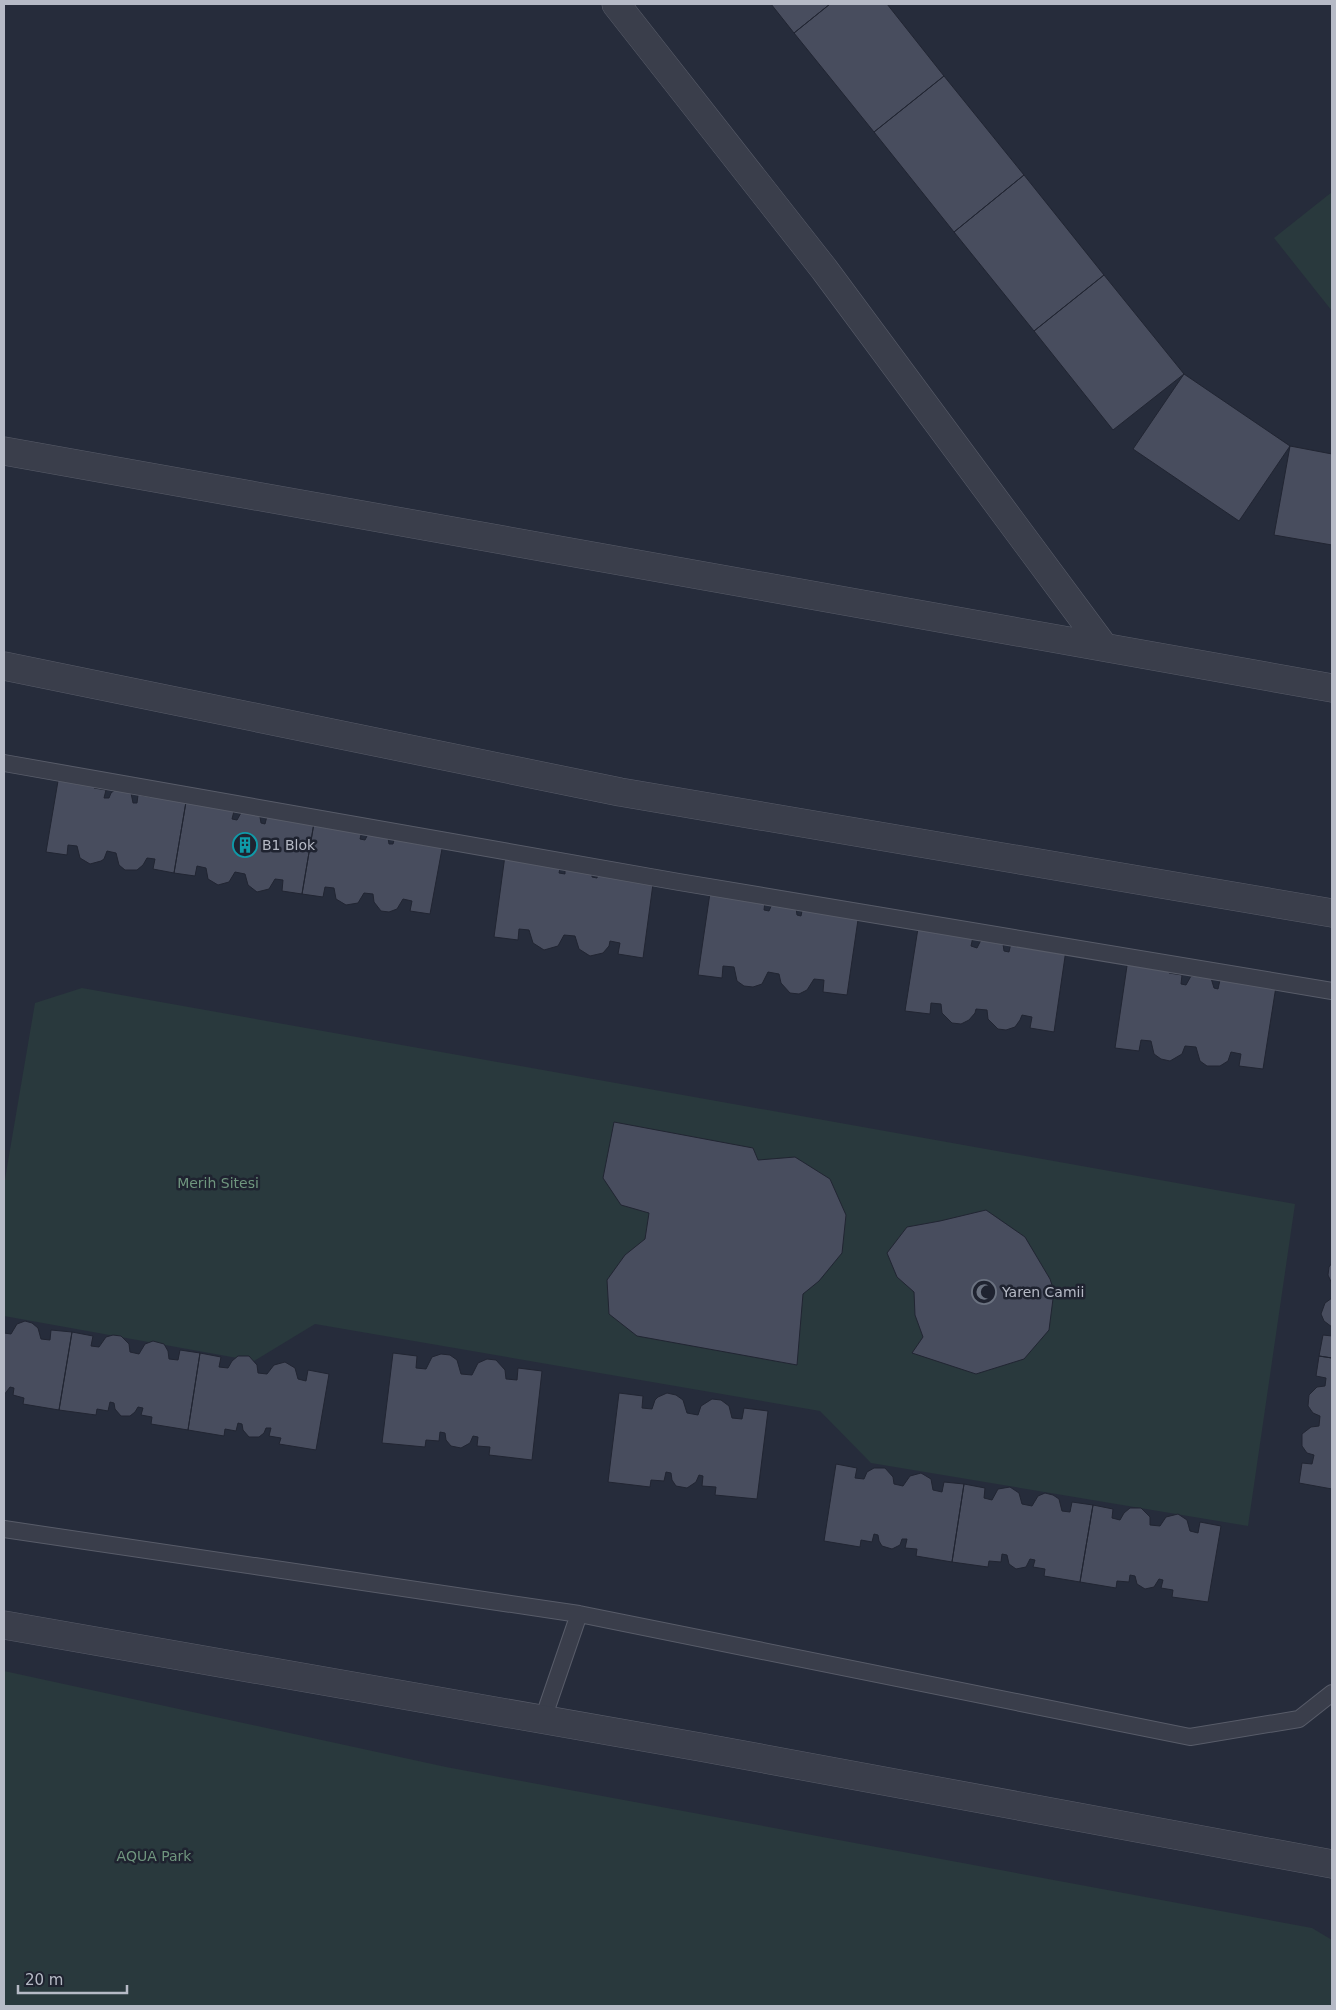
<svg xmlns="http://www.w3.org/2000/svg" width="1336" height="2010" viewBox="0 0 1336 2010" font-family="'DejaVu Sans',sans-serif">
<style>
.green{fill:#29393d}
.building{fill:#484d5e;stroke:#212532}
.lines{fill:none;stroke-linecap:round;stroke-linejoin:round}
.lane-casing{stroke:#585c69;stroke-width:18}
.street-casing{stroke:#585c69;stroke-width:29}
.lane{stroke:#3a3e4b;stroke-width:16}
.street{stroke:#3a3e4b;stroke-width:28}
.labels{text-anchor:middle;stroke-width:5;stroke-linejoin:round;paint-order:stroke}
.poi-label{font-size:14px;fill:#b6bac6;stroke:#1f2330;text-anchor:start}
.park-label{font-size:14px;fill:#6f957e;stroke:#1f2330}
</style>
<rect width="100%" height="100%" fill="#262c3b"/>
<path class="green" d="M 1332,192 L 1332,311 L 1274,238 Z
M 82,988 L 1295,1204 L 1248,1526 L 871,1463 L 820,1411 L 315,1324 L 254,1361 L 4,1316 L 4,1185 L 35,1003 Z
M 4,1671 L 446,1767 L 1312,1928 L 1332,1940 L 1332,2006 L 4,2006 Z"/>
<path class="building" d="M 771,4 L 830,4 L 794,33 Z
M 830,4 L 887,4 L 944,76 L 874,132 L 794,33 Z
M 944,76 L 1024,175 L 954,232 L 874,132 Z
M 1024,175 L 1104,275 L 1034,331 L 954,232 Z
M 1104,275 L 1184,374 L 1113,430 L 1034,331 Z
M 1184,374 L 1290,446 L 1239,521 L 1133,449 Z
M 1290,446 L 1332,454 L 1332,545 L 1274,535 Z
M 59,775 L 96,782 L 94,788 L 106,790 L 104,798 L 109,798 L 111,793 L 116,789 L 131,793 L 133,803 L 137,803 L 138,795 L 150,797 L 151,791 L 187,796 L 174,873 L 153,869 L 155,859 L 147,858 L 143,865 L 137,870 L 125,870 L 119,865 L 116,853 L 107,851 L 104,859 L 101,861 L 90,864 L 80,858 L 77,846 L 68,845 L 67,855 L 46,852 Z
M 187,796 L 234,811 L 232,819 L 237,820 L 242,811 L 257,812 L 260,817 L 261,823 L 265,824 L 267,816 L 315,817 L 302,894 L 282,891 L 283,880 L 275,879 L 269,889 L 257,892 L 248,885 L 245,874 L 235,872 L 229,882 L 218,885 L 208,879 L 206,868 L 197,866 L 195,876 L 174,873 Z
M 315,817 L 362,831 L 360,839 L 365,840 L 368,834 L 388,838 L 389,844 L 393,844 L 395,836 L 444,838 L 430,914 L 410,911 L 412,901 L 403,899 L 397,909 L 389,912 L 381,911 L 374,902 L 373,894 L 364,893 L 358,903 L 346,905 L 336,899 L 334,888 L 325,887 L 323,897 L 302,894 Z
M 506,848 L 561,863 L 559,873 L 565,874 L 565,870 L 592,874 L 592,877 L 597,878 L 599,869 L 613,863 L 655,869 L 643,958 L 618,954 L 620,943 L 610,941 L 609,946 L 603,953 L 590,956 L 579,949 L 575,936 L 564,935 L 558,946 L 544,950 L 533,943 L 529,930 L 519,929 L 518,940 L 494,937 Z
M 711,886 L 765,901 L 764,910 L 769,911 L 772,904 L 796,908 L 797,915 L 801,916 L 803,906 L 860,906 L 847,995 L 823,992 L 824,980 L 814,979 L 807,990 L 799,994 L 790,993 L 781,983 L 779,974 L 768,972 L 762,984 L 753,987 L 744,986 L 737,981 L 734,967 L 723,966 L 722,978 L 698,975 Z
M 919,922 L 973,937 L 971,946 L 977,948 L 982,938 L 1003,944 L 1004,951 L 1009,952 L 1011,943 L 1067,943 L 1054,1032 L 1030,1028 L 1032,1017 L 1022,1015 L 1020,1020 L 1015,1027 L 1006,1030 L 998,1029 L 988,1019 L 987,1010 L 976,1009 L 975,1013 L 969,1020 L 961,1024 L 952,1023 L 942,1013 L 941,1004 L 931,1003 L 930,1014 L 905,1011 Z
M 1128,959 L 1170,965 L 1169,973 L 1182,975 L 1181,984 L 1186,985 L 1191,976 L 1211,978 L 1214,988 L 1218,989 L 1220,980 L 1277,980 L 1263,1069 L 1239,1066 L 1241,1054 L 1231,1052 L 1228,1061 L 1220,1066 L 1207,1066 L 1200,1061 L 1196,1047 L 1185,1046 L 1182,1054 L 1170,1061 L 1161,1059 L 1154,1054 L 1151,1041 L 1141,1040 L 1139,1051 L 1115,1048 Z
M 614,1122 L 753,1148 L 758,1160 L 795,1157 L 830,1179 L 846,1215 L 842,1253 L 819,1281 L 803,1294 L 797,1365 L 637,1336 L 609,1314 L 607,1280 L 625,1255 L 645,1239 L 649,1213 L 621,1205 L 603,1178 Z
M 986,1210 L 1025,1237 L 1050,1279 L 1054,1291 L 1049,1330 L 1024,1359 L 976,1374 L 912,1353 L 923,1337 L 915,1315 L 914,1292 L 897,1277 L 887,1253 L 907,1227 L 940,1221 Z
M 1332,1263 L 1332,1284 L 1328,1275 L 1329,1267 Z
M 1332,1298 L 1332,1327 L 1324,1321 L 1321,1314 L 1325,1303 Z
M 25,1321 L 32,1323 L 38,1328 L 41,1339 L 50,1340 L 51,1330 L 72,1332 L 59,1410 L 23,1404 L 24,1398 L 13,1395 L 14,1388 L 10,1387 L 4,1395 L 4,1333 L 11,1334 L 17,1324 Z
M 72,1332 L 93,1336 L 91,1346 L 99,1347 L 106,1337 L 113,1335 L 121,1336 L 129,1344 L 130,1352 L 139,1354 L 145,1344 L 153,1341 L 164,1344 L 168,1351 L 169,1359 L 178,1360 L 180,1350 L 200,1353 L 188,1430 L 151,1424 L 152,1417 L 141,1415 L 143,1408 L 138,1407 L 135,1412 L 130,1416 L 121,1416 L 115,1409 L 114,1403 L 110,1402 L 108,1411 L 97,1409 L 96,1415 L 59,1410 Z
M 1323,1335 L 1332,1336 L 1332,1358 L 1319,1356 Z
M 200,1353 L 221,1357 L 219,1367 L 228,1368 L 232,1361 L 238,1356 L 249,1356 L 257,1365 L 258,1373 L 267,1374 L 274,1365 L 285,1362 L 295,1368 L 298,1379 L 306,1381 L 308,1370 L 329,1374 L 316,1450 L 279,1444 L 281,1438 L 269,1436 L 271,1428 L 266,1428 L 264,1433 L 259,1437 L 249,1437 L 243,1430 L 242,1424 L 238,1423 L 236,1431 L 225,1429 L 224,1436 L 188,1430 Z
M 393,1353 L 417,1356 L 416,1368 L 426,1369 L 432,1357 L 441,1354 L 450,1355 L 457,1360 L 461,1374 L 472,1375 L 478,1363 L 487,1359 L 496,1360 L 505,1370 L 506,1379 L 517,1380 L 518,1368 L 542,1371 L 532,1460 L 489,1455 L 490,1447 L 477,1446 L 478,1437 L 473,1436 L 470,1443 L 461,1448 L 451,1446 L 446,1440 L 445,1433 L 440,1432 L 439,1441 L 426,1440 L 425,1447 L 382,1443 Z
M 1319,1356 L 1332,1358 L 1332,1489 L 1299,1483 L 1302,1463 L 1312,1464 L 1314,1455 L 1307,1453 L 1302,1446 L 1302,1434 L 1311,1427 L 1319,1426 L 1320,1416 L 1313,1413 L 1308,1406 L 1309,1395 L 1317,1387 L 1325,1386 L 1326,1378 L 1316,1376 Z
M 619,1393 L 643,1396 L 642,1408 L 652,1409 L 655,1400 L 658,1397 L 667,1393 L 676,1395 L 683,1400 L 687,1413 L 698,1415 L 701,1406 L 712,1399 L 721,1400 L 729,1406 L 732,1418 L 742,1419 L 744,1408 L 768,1411 L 757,1499 L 715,1495 L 716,1487 L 702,1486 L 703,1476 L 699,1475 L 696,1482 L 687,1488 L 676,1486 L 672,1480 L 671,1473 L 666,1472 L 664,1481 L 651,1480 L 650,1487 L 608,1482 Z
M 836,1464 L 857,1468 L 855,1478 L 864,1479 L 867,1472 L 874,1468 L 885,1468 L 893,1477 L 894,1484 L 903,1486 L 910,1476 L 921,1473 L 931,1479 L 933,1490 L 942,1492 L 944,1482 L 964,1484 L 952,1562 L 916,1556 L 917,1549 L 905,1548 L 907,1539 L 902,1539 L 900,1545 L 892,1549 L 882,1546 L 879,1541 L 878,1535 L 874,1534 L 872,1542 L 861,1540 L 860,1547 L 824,1541 Z
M 964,1484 L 985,1488 L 984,1498 L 992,1500 L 998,1489 L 1010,1487 L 1019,1493 L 1022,1504 L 1032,1506 L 1038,1496 L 1045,1493 L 1053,1495 L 1059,1499 L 1062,1511 L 1070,1512 L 1072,1502 L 1093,1505 L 1080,1582 L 1044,1576 L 1045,1569 L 1033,1567 L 1035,1560 L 1030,1559 L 1026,1567 L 1016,1569 L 1009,1564 L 1007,1555 L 1002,1554 L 1001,1562 L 989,1561 L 988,1567 L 952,1562 Z
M 1093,1505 L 1113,1509 L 1112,1518 L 1120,1520 L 1124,1513 L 1130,1508 L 1141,1508 L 1150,1517 L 1150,1525 L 1160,1526 L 1166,1517 L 1178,1514 L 1187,1520 L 1190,1531 L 1198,1533 L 1200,1522 L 1221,1526 L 1208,1602 L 1172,1597 L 1173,1590 L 1161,1588 L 1163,1580 L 1159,1579 L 1154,1587 L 1145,1589 L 1137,1584 L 1135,1576 L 1130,1575 L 1129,1582 L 1117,1581 L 1116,1588 L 1080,1582 Z"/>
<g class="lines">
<defs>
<path id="lane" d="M 4,763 L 679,882 L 1332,991
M 4,1529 L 579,1614
M 543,1719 L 579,1614 L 1190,1737 L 1299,1719 L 1332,1693"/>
<path id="street" d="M 616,4 L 824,269 L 1104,647
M 4,451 L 1332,688
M 4,666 L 620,792 L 1332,913
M 4,1625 L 700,1747 L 1332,1864"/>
</defs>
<use href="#lane" class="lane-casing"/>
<use href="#street" class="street-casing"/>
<use href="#lane" class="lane"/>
<use href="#street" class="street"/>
</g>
<defs>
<symbol id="building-ring" viewBox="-11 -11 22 22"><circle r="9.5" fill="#1f2330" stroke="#0f9aa8" stroke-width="1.5"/><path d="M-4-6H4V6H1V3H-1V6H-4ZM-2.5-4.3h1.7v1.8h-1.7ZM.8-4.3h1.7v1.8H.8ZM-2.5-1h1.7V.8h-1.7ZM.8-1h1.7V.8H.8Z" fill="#0f9aa8"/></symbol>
<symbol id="mosque-ring" viewBox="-11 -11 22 22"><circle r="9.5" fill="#1f2330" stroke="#6b7280" stroke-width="1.5"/><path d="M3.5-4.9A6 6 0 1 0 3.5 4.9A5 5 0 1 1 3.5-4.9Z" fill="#6b7280"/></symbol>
</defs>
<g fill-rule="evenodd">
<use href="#building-ring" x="231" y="831" width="28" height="28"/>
<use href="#mosque-ring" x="970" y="1278" width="28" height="28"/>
</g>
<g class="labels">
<g class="poi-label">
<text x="262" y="850">B1 Blok</text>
<text x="1002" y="1297">Yaren Camii</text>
</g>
<g class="park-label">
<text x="218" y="1188">Merih Sitesi</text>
<text x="154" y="1861">AQUA Park</text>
</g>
</g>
<rect width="1336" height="2010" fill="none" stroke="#b6bac6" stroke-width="10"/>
<path d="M18 1985v8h109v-8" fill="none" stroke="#b6bac6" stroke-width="2.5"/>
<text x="25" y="1985" font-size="15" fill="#b6bac6" stroke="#1f2330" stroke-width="4" paint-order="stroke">20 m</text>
</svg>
